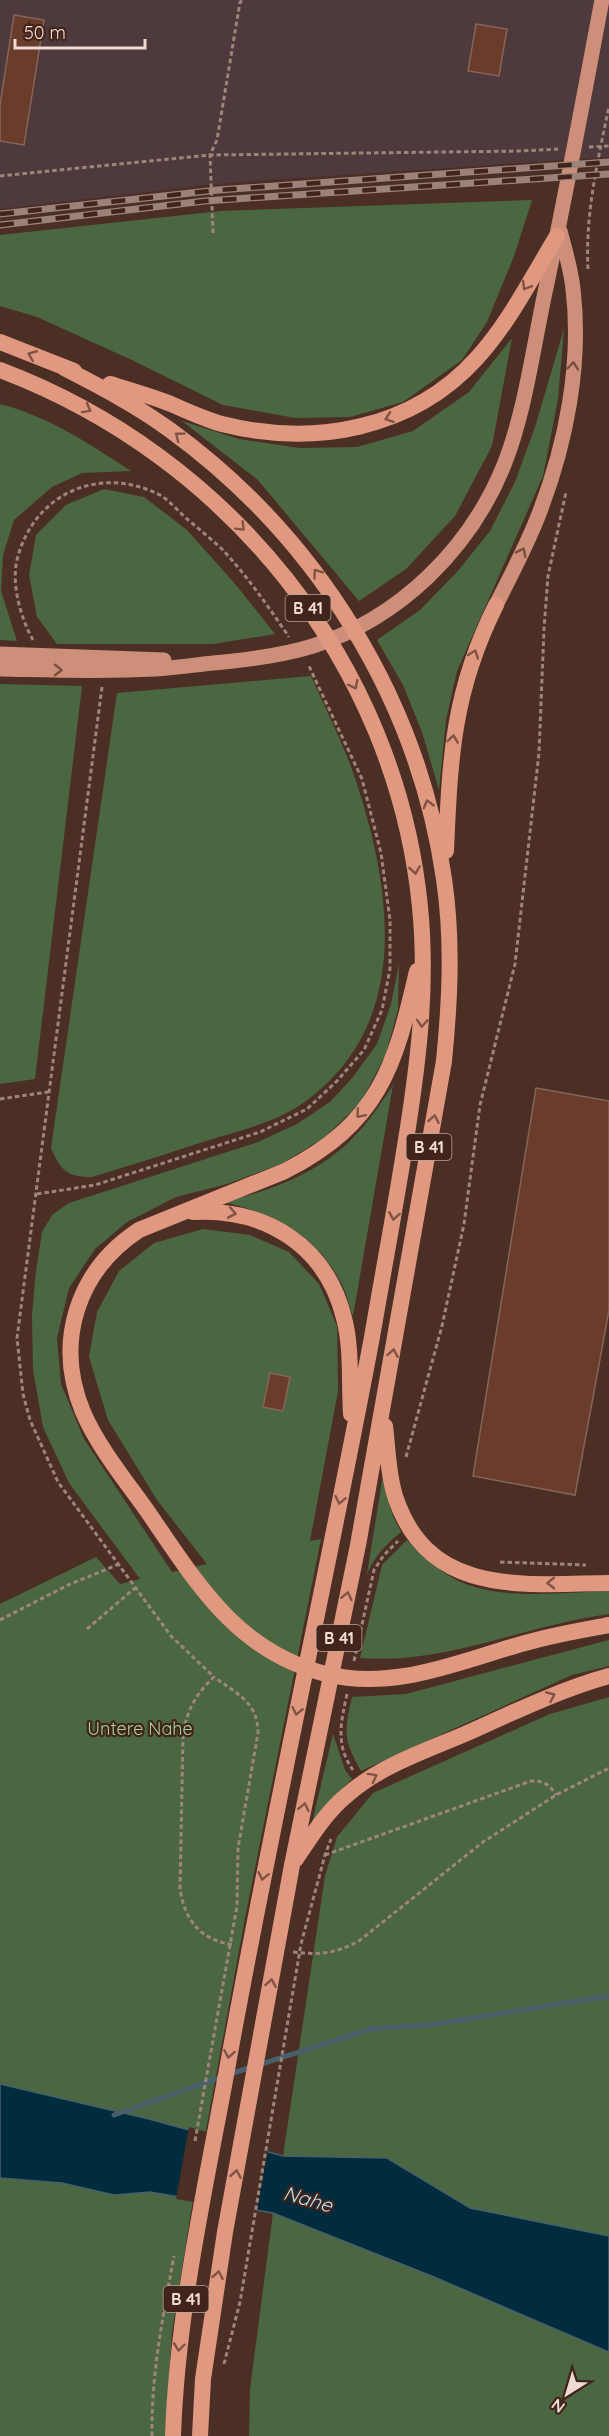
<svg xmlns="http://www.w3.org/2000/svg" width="609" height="2436" viewBox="0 0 609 2436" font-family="Quicksand,sans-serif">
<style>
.commercial{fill:#4e393c}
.green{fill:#4b6741}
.water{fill:#002c3e;stroke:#48606b;stroke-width:1.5}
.pier{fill:#4c2f24}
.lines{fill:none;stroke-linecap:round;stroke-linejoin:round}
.stream{stroke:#48606b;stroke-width:5}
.building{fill:#693c2b;stroke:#866559;stroke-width:1.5}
.path{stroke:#9e857c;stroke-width:3;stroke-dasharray:4.5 3;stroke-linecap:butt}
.primary{stroke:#ce8f7a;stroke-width:15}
.trunk{stroke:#e09880;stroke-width:16}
.rail-casing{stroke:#9c837a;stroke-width:7}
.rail{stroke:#41251a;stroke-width:4.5;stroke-dasharray:14;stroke-linecap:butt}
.oneway{stroke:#815343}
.oneway2{stroke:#794f40}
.labels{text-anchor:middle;stroke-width:4.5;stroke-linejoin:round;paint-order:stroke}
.shield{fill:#41251a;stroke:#bba49c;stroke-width:1.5}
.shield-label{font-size:16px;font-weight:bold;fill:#efdbd4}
.park-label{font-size:18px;fill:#a5d494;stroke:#41251a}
.water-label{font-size:20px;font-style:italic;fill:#b2e1fa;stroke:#41251a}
</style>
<rect width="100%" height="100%" fill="#4c2f24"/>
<path class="commercial" d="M 0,0 L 609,0 L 609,157 L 225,183 L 0,209 Z"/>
<path class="green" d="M 532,200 L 514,256 L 487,322 L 462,360 L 403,402 L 350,417 L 295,418 L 223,405 L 134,361 L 37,317 L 0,306 L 0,235 L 221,211 Z
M 564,329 L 558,399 L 543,476 L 457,671 L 446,720 L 439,790 L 422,732 L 403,685 L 377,640 L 420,610 L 457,572 L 490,531 L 515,482 L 535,427 Z
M 512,338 L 492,446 L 455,516 L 406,569 L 359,601 L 258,480 L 182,421 L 239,439 L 299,448 L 357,447 L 413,431 L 469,392 Z
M 0,404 C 48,416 91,445 131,471 L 82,473 L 52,487 L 14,520 L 3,555 L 1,591 L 17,641 L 0,640 Z
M 104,489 L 144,497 L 187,530 L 236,585 L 275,634 L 213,644 L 57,644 L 37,617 L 29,575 L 36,535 L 66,505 Z
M 311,676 C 326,710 344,745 356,781 C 392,891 412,1023 306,1101 C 277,1122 242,1130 209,1140 C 170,1153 131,1165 92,1177 C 66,1177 61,1170 51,1148 L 117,693 Z
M 0,684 L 82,686 L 35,1079 L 0,1084 Z
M 399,964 L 398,1009 L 386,1054 L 361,1102 L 325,1137 L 283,1163 L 227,1184 L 176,1197 L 127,1222 L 95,1249 L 69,1288 L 57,1338 L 61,1384 L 84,1439 L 172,1572 L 207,1564 L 157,1500 L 108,1420 L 89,1357 L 97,1312 L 119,1271 L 154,1243 L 203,1229 L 250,1235 L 289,1252 L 319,1284 L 337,1326 L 338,1391 L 310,1541 L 321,1539 L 245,1918 L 191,2212 L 172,2332 L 165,2436 L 0,2436 L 0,1604 L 96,1557 L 120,1584 L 140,1579 L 69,1483 L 43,1427 L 33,1370 L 32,1315 L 36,1271 L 42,1232 L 52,1215 L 69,1203 L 258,1142 L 297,1124 L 330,1102 L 353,1077 L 377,1044 L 391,1004 Z
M 393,1085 L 353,1316 C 349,1306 347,1294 342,1285 C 318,1236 273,1212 222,1202 C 268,1192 316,1174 350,1141 C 367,1124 380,1105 393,1085 Z
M 383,1475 L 392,1514 L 401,1532 C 385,1545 375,1556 367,1574 Z
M 407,1540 C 425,1559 448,1580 475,1587 C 514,1599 568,1592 609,1591 L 609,1614 C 526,1625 444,1665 360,1658 L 382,1565 Z
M 609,1640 L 609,1666 L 572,1675 L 361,1771 C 343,1739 344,1732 352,1697 L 406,1694 Z
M 609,1697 L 609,2236 L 470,2208 L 387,2158 L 283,2156 L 325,1876 L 337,1837 L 373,1793 L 550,1714 Z
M 333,1734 L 345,1770 L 352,1779 L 325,1806 L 311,1827 Z
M 273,2213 L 434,2277 L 609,2352 L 609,2436 L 249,2436 L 250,2389 Z"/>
<path class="water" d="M 0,2084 L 149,2119 L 283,2156 L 387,2158 L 470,2208 L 609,2236 L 609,2352 L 434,2277 L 273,2213 L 150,2192 L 114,2195 L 62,2183 L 0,2178 Z"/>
<path class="pier" d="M 189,2127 L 268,2149 L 256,2213 L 176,2199 Z"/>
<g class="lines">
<path class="stream" d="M 230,2074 L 371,2029 L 429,2025 L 609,1996
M 114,2115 L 221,2077"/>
</g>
<path class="building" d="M 14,15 L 44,20 L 24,145 L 0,141 L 0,105 Z
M 476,24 L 507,29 L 499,76 L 468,71 Z
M 536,1088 L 609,1101 L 609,1310 L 575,1495 L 473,1476 Z
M 270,1373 L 290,1377 L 283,1411 L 263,1407 Z"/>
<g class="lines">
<path class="path" d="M 589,147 L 609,146
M 0,176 L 210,155 L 521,151 L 558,149
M 213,233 L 210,155 L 217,140 L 240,2 L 244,0
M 588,269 C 585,214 598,160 609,106
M 33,640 C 21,619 11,584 17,560 C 33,494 99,464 160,495 C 170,501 179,512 187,519 C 199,529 211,539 222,549 C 247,576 268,606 289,637
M 102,687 L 17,1338 L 23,1394 L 30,1420 L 58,1482 L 171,1636 L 214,1677 C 195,1695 187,1710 183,1735 L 180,1889 C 185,1922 202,1941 235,1945
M 0,1099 L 48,1092
M 37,1194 L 95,1185 L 260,1132 L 307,1109 L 337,1081 L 364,1050 L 382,1010 L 390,969 L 390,920 L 381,853 L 362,779 L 308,664
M 406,1457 L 442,1326 L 464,1224 L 480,1105 L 515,964 L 539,753 L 544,629 L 548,576 L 566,492
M 500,1562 L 586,1565
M 0,1620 L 68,1585 L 117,1565
M 87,1629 L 135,1588
M 354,1661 L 374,1570 L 384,1555 L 398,1541
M 347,1694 C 341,1722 335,1745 353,1770
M 325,1855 L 531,1781 C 544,1781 549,1784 556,1795
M 293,1952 C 320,1955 334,1954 359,1941 L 483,1842 L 556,1795 L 609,1768
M 195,2141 L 237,1906 L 238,1848 L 258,1733 C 258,1702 237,1694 214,1677
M 224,2364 L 240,2302 L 301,1944 L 325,1855 L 331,1839
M 152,2436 C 151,2375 163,2316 174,2256"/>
<path class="primary" d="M 496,605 C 511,575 527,545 539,514 C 566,444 582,364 573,289 C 571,269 565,250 560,231
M 0,654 L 164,660
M 0,669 C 52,670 103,672 155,669 C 174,668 194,665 213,663 C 247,660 281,656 313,646 C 400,618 470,549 504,465 C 526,410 534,341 547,283 C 567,189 584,95 602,0"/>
<path class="trunk" d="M 0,342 L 74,371
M 64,368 C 101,387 137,406 170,430 C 317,537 418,699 444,879 C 453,940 450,1000 444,1061 L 358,1545 L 292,1865 L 225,2232 L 203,2379 L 200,2436
M 0,370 C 228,456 396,663 420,907 C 428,988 418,1066 405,1146 C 395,1209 383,1273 372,1337 C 326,1583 270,1828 226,2075 C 204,2194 177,2315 173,2436
M 110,384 C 130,390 151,396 171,404 C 187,411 204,419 222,424 C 313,447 412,430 477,358 C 509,323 532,277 557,236
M 446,851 C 450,757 453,691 496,605
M 417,971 C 395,1067 379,1123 285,1171 L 139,1230 C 77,1271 54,1342 83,1412 C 99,1449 127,1482 150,1515 C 198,1585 238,1652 326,1674 C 396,1691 459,1661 525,1643 C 552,1635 581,1630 609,1625
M 193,1212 C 265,1208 326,1245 344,1318 C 352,1348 349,1382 351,1414
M 385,1426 C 388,1450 388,1476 396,1499 C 430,1598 526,1584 609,1583
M 296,1859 C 311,1837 326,1812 347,1795 C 380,1766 425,1751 465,1734 C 512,1713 559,1690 609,1676"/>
<defs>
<path id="rail" d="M 0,214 L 218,190 L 609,162
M 0,225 L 205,201 L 609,174"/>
</defs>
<use href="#rail" class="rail-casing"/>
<use href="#rail" class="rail"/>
</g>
<defs><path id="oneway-chevron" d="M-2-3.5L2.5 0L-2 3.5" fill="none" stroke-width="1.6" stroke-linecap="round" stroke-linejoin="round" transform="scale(1.5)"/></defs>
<g class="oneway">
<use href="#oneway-chevron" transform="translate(526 286) rotate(122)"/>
<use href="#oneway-chevron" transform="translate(32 355) rotate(-158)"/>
<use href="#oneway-chevron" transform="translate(87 409) rotate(29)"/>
<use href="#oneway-chevron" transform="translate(389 418) rotate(161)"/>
<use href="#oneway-chevron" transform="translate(179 436) rotate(-143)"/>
<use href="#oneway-chevron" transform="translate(241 527) rotate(45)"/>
<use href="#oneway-chevron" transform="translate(317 573) rotate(-126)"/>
<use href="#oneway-chevron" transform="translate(474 654) rotate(-70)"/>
<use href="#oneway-chevron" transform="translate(354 685) rotate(63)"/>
<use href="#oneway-chevron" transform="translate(453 739) rotate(-82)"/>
<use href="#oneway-chevron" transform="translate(428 804) rotate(-105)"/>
<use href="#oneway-chevron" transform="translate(415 870) rotate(81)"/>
<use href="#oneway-chevron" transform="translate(422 1023) rotate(94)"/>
<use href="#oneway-chevron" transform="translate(360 1114) rotate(130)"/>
<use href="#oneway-chevron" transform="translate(434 1119) rotate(-80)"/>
<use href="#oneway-chevron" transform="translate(232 1213) rotate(10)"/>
<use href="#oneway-chevron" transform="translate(394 1216) rotate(100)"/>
<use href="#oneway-chevron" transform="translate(393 1353) rotate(-80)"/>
<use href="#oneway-chevron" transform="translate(340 1500) rotate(102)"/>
<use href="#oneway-chevron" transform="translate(551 1583) rotate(179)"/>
<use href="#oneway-chevron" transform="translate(347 1596) rotate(-78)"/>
<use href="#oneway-chevron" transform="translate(551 1696) rotate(-24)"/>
<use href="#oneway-chevron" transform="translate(297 1711) rotate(102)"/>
<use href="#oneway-chevron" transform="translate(373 1777) rotate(-29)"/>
<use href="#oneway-chevron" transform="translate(304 1807) rotate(-78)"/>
<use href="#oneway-chevron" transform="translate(263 1876) rotate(102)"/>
<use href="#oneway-chevron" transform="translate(271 1983) rotate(-80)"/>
<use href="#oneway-chevron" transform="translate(229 2054) rotate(100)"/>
<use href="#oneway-chevron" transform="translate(236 2174) rotate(-80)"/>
<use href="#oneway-chevron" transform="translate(218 2275) rotate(-80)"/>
<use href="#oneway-chevron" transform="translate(179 2347) rotate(97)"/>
</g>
<g class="oneway2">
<use href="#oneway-chevron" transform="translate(573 366) rotate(-85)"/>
<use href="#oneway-chevron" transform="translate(522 552) rotate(-64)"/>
<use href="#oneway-chevron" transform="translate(58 670) rotate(1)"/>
</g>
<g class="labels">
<g class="shield">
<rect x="285.5" y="595" width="45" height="26" rx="4.5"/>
<rect x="406.5" y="1134" width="45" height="26" rx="4.5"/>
<rect x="316.5" y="1625" width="45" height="26" rx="4.5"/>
<rect x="163.5" y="2286" width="45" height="26" rx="4.5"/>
</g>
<g class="shield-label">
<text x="308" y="614">B 41</text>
<text x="429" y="1153">B 41</text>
<text x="339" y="1644">B 41</text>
<text x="186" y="2305">B 41</text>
</g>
<g class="park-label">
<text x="140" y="1735">Untere Nahe</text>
</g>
<g class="water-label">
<text transform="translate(308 2199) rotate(16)" y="7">Nahe</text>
</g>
</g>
<g transform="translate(567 2394) rotate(217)" stroke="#41251a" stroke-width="4.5" paint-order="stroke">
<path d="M0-4.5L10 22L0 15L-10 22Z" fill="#efdbd4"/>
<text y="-9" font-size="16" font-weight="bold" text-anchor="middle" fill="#efdbd4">N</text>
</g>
<path d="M15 39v9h130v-9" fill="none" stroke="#efdbd4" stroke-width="3"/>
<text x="24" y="39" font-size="18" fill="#efdbd4" stroke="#41251a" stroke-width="4.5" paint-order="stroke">50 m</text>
</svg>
